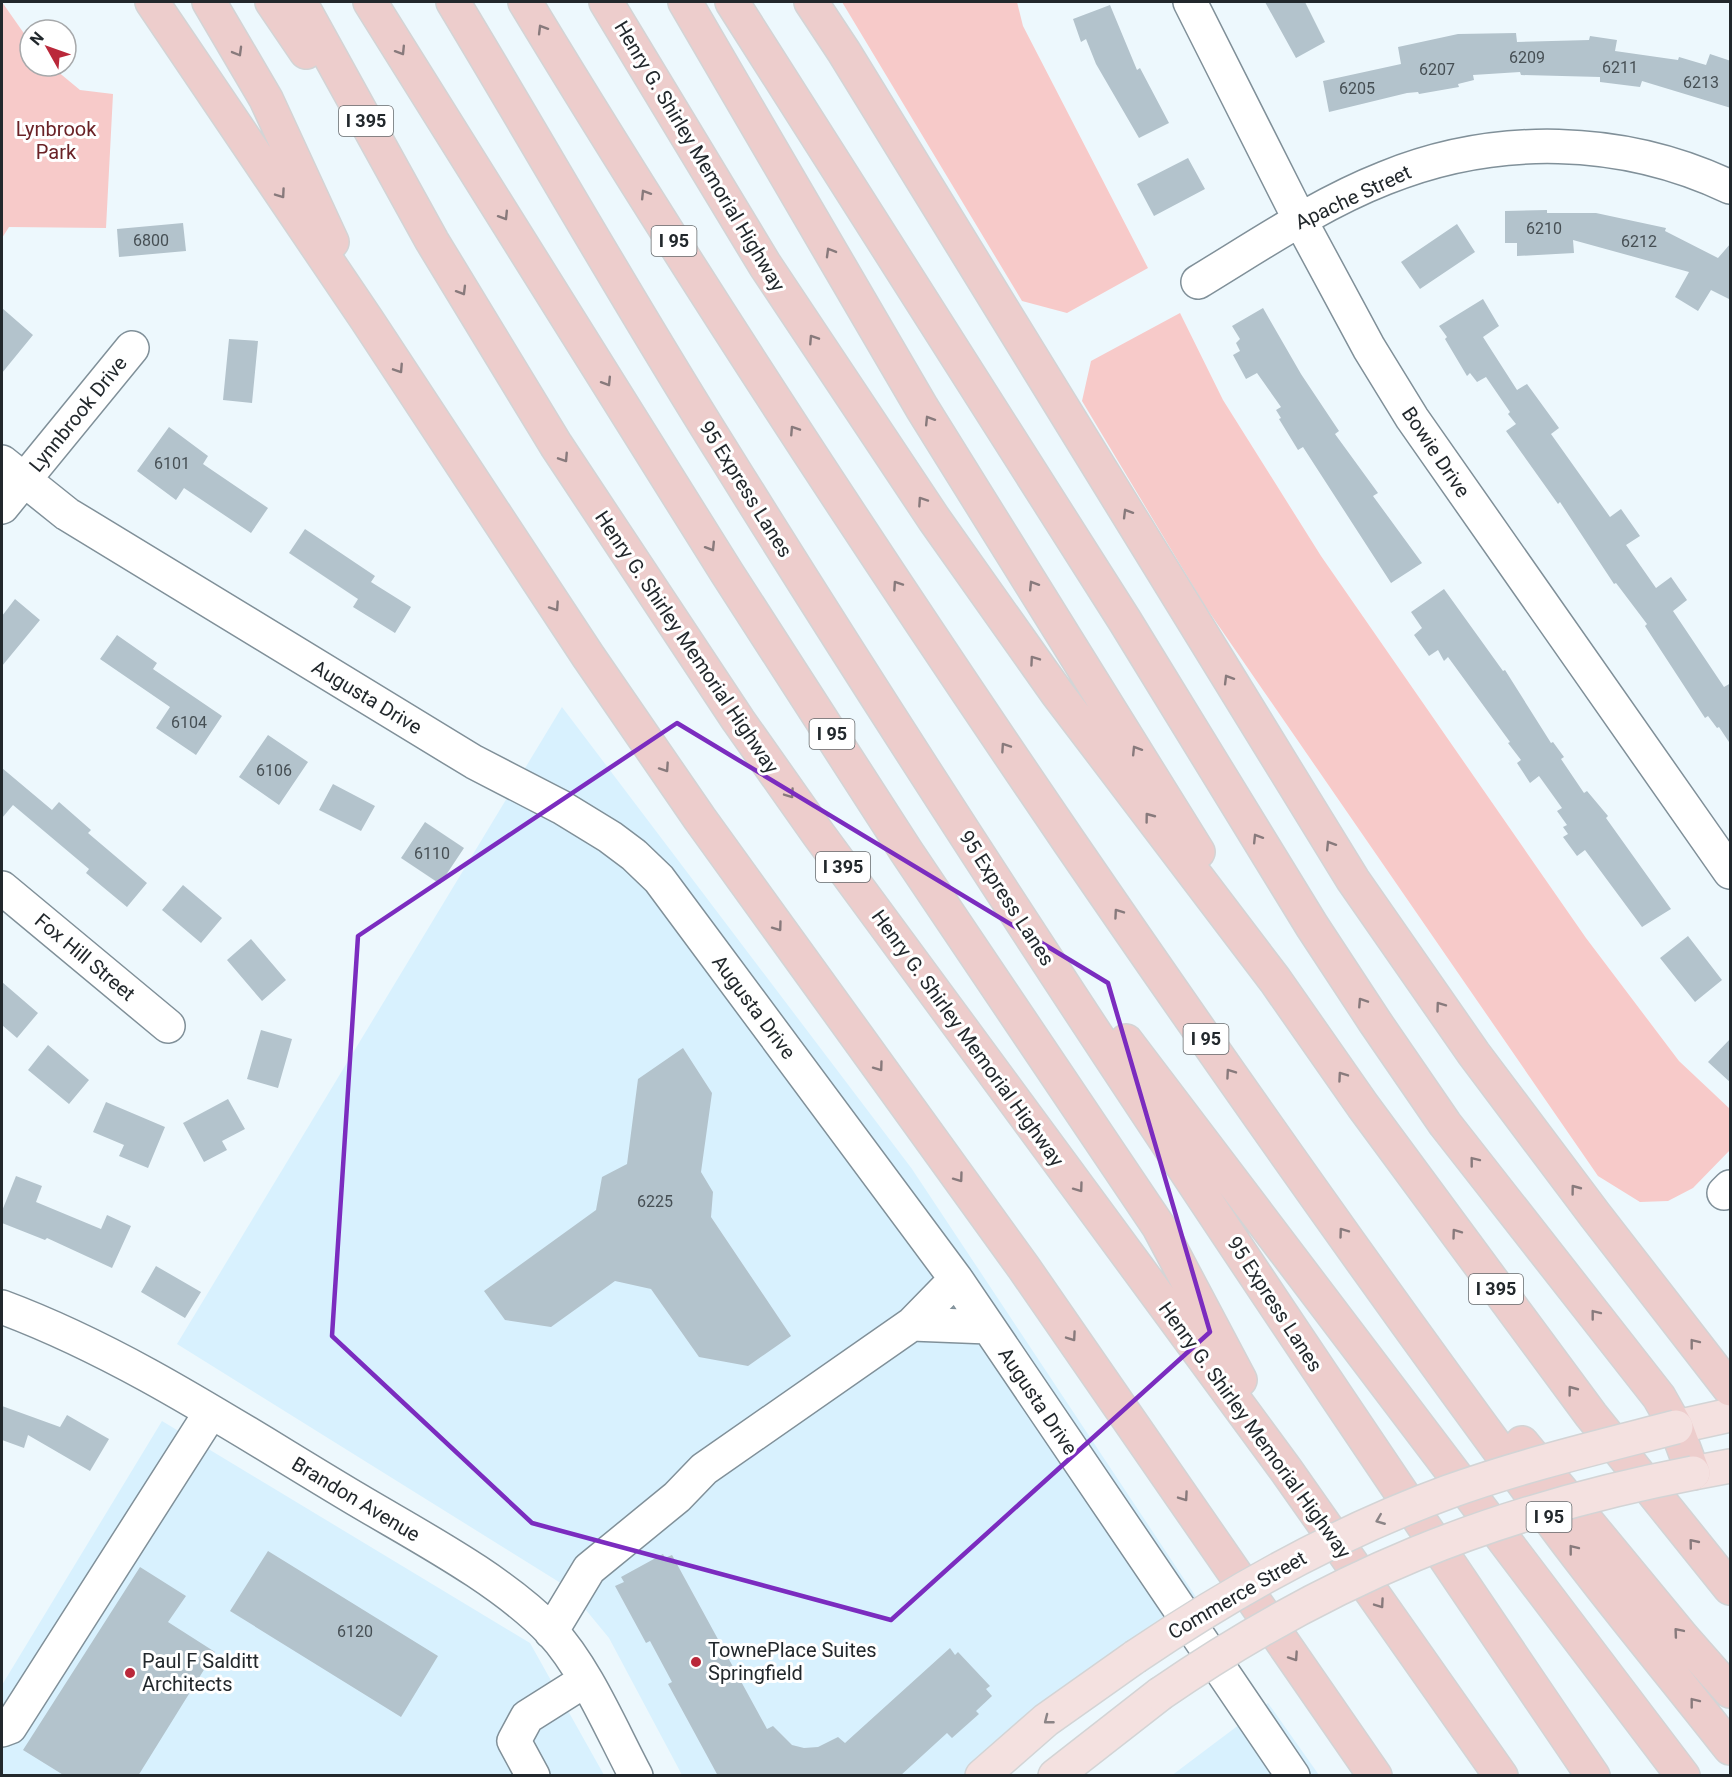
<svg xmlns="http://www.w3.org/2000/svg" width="1732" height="1777" viewBox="0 0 1732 1777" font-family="Roboto,sans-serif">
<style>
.built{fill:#d8f1fe}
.green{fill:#f7cac9}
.building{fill:#b3c3cc}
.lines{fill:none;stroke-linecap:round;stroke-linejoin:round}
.minor-casing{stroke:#809099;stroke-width:36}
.major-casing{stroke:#d3d4d5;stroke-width:36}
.highway-casing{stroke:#d3d4d5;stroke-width:36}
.minor{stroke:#fff;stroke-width:33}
.major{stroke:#f4e1e0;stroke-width:33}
.highway{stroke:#edcdcc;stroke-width:33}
.major-bridge-casing{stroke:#d3d4d5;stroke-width:36;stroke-linecap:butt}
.major-bridge{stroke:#f4e1e0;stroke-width:33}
.oneway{stroke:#887a7c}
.oneway2{stroke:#8b8486}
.marked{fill:none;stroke:#7b2cbf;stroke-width:4.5;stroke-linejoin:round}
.poi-dot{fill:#ba283a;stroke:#fff;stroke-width:2}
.labels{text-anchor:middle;stroke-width:6;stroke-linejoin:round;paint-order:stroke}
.number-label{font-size:16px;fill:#464f54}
.shield{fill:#fff;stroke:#64686b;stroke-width:1.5}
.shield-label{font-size:18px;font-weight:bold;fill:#22282c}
.park-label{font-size:20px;fill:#6a2226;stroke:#fff}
.street-label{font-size:20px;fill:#22282c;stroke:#fff}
.poi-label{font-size:20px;fill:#22282c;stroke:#fff;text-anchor:start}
</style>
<rect width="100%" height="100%" fill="#edf8fd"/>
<path class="built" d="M 562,707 L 912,1169 L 1200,1603 L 1039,1712 L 965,1775 L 682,1775 L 609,1638 L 567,1587 L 177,1344 Z
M 162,1421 L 530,1643 L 604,1775 L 2,1775 L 2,1685 Z
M 1268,1703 L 1319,1775 L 1171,1776 Z"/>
<path class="green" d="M 2,2 L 30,42 L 30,66 L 51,66 L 80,90 L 113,94 L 106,228 L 9,227 L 2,238 Z
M 842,2 L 1017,2 L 1023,26 L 1148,268 L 1067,313 L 1022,301 Z
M 1180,313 L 1223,400 L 1321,556 L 1586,938 L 1679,1061 L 1730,1109 L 1730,1150 L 1693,1188 L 1668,1201 L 1640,1202 L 1598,1176 L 1205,606 L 1082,401 L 1091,361 Z"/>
<path class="building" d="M 1265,2 L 1305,2 L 1325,42 L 1296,58 Z
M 1110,5 L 1137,70 L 1140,68 L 1169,123 L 1139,138 L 1096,64 L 1086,39 L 1081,42 L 1073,19 Z
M 1516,33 L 1517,42 L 1589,40 L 1590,36 L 1617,40 L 1615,51 L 1678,60 L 1679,57 L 1706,65 L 1710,54 L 1731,61 L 1731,108 L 1642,81 L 1640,87 L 1600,82 L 1600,77 L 1521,75 L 1520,72 L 1473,75 L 1474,80 L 1458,84 L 1459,87 L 1419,94 L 1418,92 L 1407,93 L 1329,112 L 1323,81 L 1401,64 L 1398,47 L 1458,34 Z
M 1188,158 L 1205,189 L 1154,216 L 1137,184 Z
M 1547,210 L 1547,213 L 1596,213 L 1666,228 L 1665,231 L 1718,258 L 1731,243 L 1731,300 L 1711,290 L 1698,311 L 1675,297 L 1689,272 L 1573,240 L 1574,253 L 1517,256 L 1517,243 L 1505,243 L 1505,211 Z
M 183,223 L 186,251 L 119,257 L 117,229 Z
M 1457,224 L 1475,252 L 1420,289 L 1401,262 Z
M 1483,299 L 1499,326 L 1483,337 L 1517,390 L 1527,384 L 1559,428 L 1551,434 L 1610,517 L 1621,509 L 1640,536 L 1626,545 L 1656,588 L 1671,577 L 1687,600 L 1673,611 L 1724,687 L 1731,683 L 1731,745 L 1719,727 L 1717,728 L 1708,716 L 1705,718 L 1645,626 L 1647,624 L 1616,583 L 1614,584 L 1560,502 L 1558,504 L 1506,431 L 1516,424 L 1508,414 L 1510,412 L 1486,377 L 1477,382 L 1470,373 L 1467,376 L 1445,339 L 1447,337 L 1439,326 Z
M 2,308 L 33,335 L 2,373 Z
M 1263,308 L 1301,374 L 1339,431 L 1335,434 L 1378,493 L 1373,496 L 1422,563 L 1391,583 L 1303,447 L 1298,450 L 1279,419 L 1281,418 L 1276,410 L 1281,407 L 1257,373 L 1246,379 L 1233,355 L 1240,351 L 1236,343 L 1240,339 L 1232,326 Z
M 229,339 L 258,341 L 252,403 L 223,400 Z
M 169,427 L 208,456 L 203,464 L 268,508 L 251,533 L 184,488 L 176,500 L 137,471 Z
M 305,529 L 375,576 L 371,582 L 411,607 L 395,633 L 353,607 L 358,599 L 289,553 Z
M 1444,589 L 1503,671 L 1505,670 L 1551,743 L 1553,742 L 1564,757 L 1561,759 L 1584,793 L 1587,791 L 1608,816 L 1606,818 L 1671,909 L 1642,927 L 1585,850 L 1577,856 L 1563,837 L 1568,834 L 1563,827 L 1567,825 L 1557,811 L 1562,808 L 1539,776 L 1530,783 L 1517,763 L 1521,760 L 1508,743 L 1510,742 L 1448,657 L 1444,661 L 1438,650 L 1429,656 L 1414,635 L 1422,628 L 1411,612 Z
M 15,599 L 40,620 L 2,666 L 2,616 Z
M 117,635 L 157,663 L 153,669 L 222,716 L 196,755 L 156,728 L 170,707 L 100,659 Z
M 268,735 L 308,762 L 279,805 L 239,777 Z
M 2,768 L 52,810 L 59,802 L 91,830 L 88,833 L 147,883 L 127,907 L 86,873 L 89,869 L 13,805 L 2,818 Z
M 333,784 L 375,806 L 361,831 L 319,810 Z
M 425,822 L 464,848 L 440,884 L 401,858 Z
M 183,885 L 222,918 L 201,943 L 162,910 Z
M 1688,936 L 1722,980 L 1695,1002 L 1660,958 Z
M 251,939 L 286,980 L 262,1001 L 227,960 Z
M 2,982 L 38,1013 L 17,1038 L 2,1025 Z
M 261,1030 L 292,1039 L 278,1088 L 247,1079 Z
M 1731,1038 L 1731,1083 L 1708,1062 Z
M 48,1045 L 89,1080 L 69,1104 L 28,1070 Z
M 683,1048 L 712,1093 L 701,1172 L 713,1192 L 711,1217 L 791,1336 L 748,1366 L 699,1357 L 651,1289 L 615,1281 L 551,1327 L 505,1320 L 484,1291 L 596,1210 L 602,1177 L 627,1164 L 638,1079 Z
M 228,1099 L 245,1129 L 222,1141 L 227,1150 L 204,1162 L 183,1123 Z
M 106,1102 L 165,1127 L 148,1168 L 119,1156 L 124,1145 L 93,1132 Z
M 16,1176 L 42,1186 L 36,1202 L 101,1229 L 107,1215 L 131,1226 L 112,1268 L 47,1238 L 45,1240 L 2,1223 L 2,1211 Z
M 156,1266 L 201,1292 L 185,1318 L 141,1292 Z
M 2,1406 L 60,1427 L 67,1415 L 109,1439 L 90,1471 L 28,1435 L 24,1448 L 2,1440 Z
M 268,1551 L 438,1656 L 401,1717 L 230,1611 Z
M 663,1554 L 665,1558 L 672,1555 L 767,1729 L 773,1726 L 792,1745 L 804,1748 L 818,1747 L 838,1737 L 845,1743 L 950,1648 L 955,1655 L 958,1652 L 990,1686 L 986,1689 L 992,1696 L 976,1711 L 979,1714 L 952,1738 L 947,1733 L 900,1776 L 718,1776 L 668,1684 L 672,1682 L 650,1641 L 646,1643 L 615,1586 L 624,1582 L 621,1577 Z
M 140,1567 L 186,1596 L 168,1622 L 215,1652 L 138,1776 L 65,1776 L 23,1750 Z"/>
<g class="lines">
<defs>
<path id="minor" d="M 1190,2 L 1300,220 L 1369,348 L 1412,418 L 1730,872
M 1198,282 C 1259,245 1319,204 1385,178 C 1496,133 1622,136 1730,187
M 2,462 L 67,514 L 474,762 L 561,807 L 610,837 L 634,855 L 659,879 L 956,1279 L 1293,1776
M 2,507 L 132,348
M 2,888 L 168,1026
M 1724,1193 L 1730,1187
M 2,1307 C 128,1354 240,1430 356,1499 C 418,1536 501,1579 551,1631 C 585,1667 612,1731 636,1776
M 912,1324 L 988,1327
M 551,1632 L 589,1569 L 677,1497 L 704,1469 L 912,1324 L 956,1279
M 2,1730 L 10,1727 L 211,1412
M 533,1776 L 514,1741 L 527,1717 L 584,1681"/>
<path id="major" d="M 1676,1427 L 1730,1415
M 1693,1473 L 1730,1466
M 982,1776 L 1046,1720 L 1135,1657
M 1055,1776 L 1160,1694"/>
<path id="highway" d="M 152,2 L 367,320 L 588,656 L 700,819 L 1024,1268 L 1375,1776
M 209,2 L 266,99 L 332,242
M 272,2 L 306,52
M 300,2 L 432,241 L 556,445 L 738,720 L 819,835 L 1286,1470 L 1501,1776
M 370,2 L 727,573 L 906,851 L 1159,1227 L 1240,1380
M 453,2 C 544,153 631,307 725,456 C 1003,903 1297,1340 1593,1776
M 525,2 C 698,288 882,567 1070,843 C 1229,1075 1391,1305 1558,1530 C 1613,1604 1673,1675 1730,1748
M 606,2 L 765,265 L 934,519 L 1057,693 L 1275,980 L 1363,1106 L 1591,1415 L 1730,1588
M 685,2 L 922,408 L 1198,852
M 732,2 L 1125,621 L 1312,926 L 1375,1022 L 1445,1124 L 1659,1397 L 1676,1427 L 1693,1473
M 811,2 L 844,52 L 1353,880 L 1474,1054 L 1595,1215 L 1730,1389
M 1126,1041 L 1683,1776
M 1522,1443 L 1683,1638 L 1730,1691"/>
</defs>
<use href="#minor" class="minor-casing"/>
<use href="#major" class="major-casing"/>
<use href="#highway" class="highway-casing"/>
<use href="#minor" class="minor"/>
<use href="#major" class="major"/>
<use href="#highway" class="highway"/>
<defs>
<path id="major-bridge" d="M 1135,1657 C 1234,1590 1336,1533 1448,1492 C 1523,1465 1599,1447 1676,1427
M 1160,1694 C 1330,1577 1491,1512 1693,1473"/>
</defs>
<use href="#major-bridge" class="major-bridge-casing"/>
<use href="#major-bridge" class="major-bridge"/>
</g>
<defs><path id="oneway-chevron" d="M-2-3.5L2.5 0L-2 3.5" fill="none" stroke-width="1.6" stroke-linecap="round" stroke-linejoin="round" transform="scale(1.5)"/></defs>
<g class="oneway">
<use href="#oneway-chevron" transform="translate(542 29) rotate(-121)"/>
<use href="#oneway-chevron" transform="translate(401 51) rotate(58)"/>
<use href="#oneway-chevron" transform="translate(238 52) rotate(60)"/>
<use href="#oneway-chevron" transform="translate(281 194) rotate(55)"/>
<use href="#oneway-chevron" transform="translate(645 194) rotate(-122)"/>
<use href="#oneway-chevron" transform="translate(504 216) rotate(58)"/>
<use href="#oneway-chevron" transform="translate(830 252) rotate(-120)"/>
<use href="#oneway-chevron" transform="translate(462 291) rotate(59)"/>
<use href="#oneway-chevron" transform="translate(813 339) rotate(-123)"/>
<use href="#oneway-chevron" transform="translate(399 369) rotate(57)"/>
<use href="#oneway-chevron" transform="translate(607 382) rotate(58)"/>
<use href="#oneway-chevron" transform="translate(929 420) rotate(-122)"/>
<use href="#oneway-chevron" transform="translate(794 430) rotate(-123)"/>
<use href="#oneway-chevron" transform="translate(564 458) rotate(57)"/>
<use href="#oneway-chevron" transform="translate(922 501) rotate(-124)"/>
<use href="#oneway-chevron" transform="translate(1127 513) rotate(-121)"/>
<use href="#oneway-chevron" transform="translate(711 547) rotate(58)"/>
<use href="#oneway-chevron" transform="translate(897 585) rotate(-124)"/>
<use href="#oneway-chevron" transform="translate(1033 585) rotate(-122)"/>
<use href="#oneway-chevron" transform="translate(555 607) rotate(56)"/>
<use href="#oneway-chevron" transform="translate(1034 660) rotate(-125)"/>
<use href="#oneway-chevron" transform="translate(1228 679) rotate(-121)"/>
<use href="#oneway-chevron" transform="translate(1005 747) rotate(-124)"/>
<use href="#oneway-chevron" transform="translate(1136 750) rotate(-122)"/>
<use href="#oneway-chevron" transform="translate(665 768) rotate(56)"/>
<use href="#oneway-chevron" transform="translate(790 794) rotate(55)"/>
<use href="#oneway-chevron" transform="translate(1149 817) rotate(-127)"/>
<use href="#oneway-chevron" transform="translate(1257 838) rotate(-122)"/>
<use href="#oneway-chevron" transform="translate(1330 845) rotate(-122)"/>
<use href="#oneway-chevron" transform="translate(1118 913) rotate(-125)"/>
<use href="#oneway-chevron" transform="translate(778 927) rotate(54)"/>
<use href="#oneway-chevron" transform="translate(1362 1002) rotate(-123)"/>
<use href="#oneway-chevron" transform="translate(1440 1006) rotate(-126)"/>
<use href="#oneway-chevron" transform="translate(879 1067) rotate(54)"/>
<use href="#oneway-chevron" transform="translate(1230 1073) rotate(-125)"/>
<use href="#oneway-chevron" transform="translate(1342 1076) rotate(-125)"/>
<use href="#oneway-chevron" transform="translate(1474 1161) rotate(-128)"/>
<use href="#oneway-chevron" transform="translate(959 1178) rotate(54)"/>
<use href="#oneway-chevron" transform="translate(1079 1188) rotate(54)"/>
<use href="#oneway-chevron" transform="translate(1575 1189) rotate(-127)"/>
<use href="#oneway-chevron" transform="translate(1343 1232) rotate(-126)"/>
<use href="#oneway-chevron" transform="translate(1456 1233) rotate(-126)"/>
<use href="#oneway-chevron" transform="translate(1595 1314) rotate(-128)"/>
<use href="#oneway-chevron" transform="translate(1072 1337) rotate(55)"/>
<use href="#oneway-chevron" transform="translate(1694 1343) rotate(-128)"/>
<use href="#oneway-chevron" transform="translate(1572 1390) rotate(-127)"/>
<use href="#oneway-chevron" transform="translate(1184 1497) rotate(55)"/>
<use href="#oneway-chevron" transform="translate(1693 1543) rotate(-129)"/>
<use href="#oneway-chevron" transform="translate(1573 1549) rotate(-128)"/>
<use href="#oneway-chevron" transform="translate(1380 1604) rotate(55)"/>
<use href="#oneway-chevron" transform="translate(1678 1632) rotate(-130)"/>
<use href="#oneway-chevron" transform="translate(1294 1657) rotate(56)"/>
<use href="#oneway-chevron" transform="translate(1694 1702) rotate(-128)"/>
</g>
<g class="oneway2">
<use href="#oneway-chevron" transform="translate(1380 1520) rotate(158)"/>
<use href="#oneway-chevron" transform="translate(1048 1720) rotate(142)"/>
</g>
<path class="marked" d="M 677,723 L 1108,983 L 1210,1332 L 891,1620 L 532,1523 L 332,1336 L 358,936 Z"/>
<g class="poi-dot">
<circle cx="696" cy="1662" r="6"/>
<circle cx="130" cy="1673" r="6"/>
</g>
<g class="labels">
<g class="number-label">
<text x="1527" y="63">6209</text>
<text x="1620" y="73">6211</text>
<text x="1437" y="75">6207</text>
<text x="1701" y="88">6213</text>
<text x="1357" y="94">6205</text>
<text x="1544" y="234">6210</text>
<text x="151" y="246">6800</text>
<text x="1639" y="247">6212</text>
<text x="172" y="469">6101</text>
<text x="189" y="728">6104</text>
<text x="274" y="776">6106</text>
<text x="432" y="859">6110</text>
<text x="655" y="1207">6225</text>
<text x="355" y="1637">6120</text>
</g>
<g class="shield">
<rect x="339" y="106" width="54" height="30" rx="4.5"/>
<rect x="651.5" y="226" width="45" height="30" rx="4.5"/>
<rect x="809.5" y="719" width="45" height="30" rx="4.5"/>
<rect x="816" y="852" width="54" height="30" rx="4.5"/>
<rect x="1183.5" y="1024" width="45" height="30" rx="4.5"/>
<rect x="1469" y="1274" width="54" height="30" rx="4.5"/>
<rect x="1526.5" y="1502" width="45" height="30" rx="4.5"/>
</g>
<g class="shield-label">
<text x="366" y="127">I 395</text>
<text x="674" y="247">I 95</text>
<text x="832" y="740">I 95</text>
<text x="843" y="873">I 395</text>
<text x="1206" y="1045">I 95</text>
<text x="1496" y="1295">I 395</text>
<text x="1549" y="1523">I 95</text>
</g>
<g class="park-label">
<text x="56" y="136">Lynbrook<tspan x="56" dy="23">Park</tspan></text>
</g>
<g class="street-label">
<text transform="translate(700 156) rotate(59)" y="7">Henry G. Shirley Memorial Highway</text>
<text transform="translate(1353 197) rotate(-25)" y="7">Apache Street</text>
<text transform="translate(78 414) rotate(-51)" y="7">Lynnbrook Drive</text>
<text transform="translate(1436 452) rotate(56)" y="7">Bowie Drive</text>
<text transform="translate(746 489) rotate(58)" y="7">95 Express Lanes</text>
<text transform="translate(687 642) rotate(56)" y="7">Henry G. Shirley Memorial Highway</text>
<text transform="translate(367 697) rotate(31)" y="7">Augusta Drive</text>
<text transform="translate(1007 898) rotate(57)" y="7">95 Express Lanes</text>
<text transform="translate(85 957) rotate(40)" y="7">Fox Hill Street</text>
<text transform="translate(754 1007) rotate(53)" y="7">Augusta Drive</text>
<text transform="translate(968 1038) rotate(54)" y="7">Henry G. Shirley Memorial Highway</text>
<text transform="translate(1275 1304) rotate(57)" y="7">95 Express Lanes</text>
<text transform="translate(1038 1401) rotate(56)" y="7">Augusta Drive</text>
<text transform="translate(1255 1430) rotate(54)" y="7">Henry G. Shirley Memorial Highway</text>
<text transform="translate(356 1499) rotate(31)" y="7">Brandon Avenue</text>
<text transform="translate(1237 1595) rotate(-30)" y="7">Commerce Street</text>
</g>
<g class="poi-label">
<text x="708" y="1657">TownePlace Suites<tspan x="708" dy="23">Springfield</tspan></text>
<text x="142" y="1668">Paul F Salditt<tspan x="142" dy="23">Architects</tspan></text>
</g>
</g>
<rect width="1732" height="1777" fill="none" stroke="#22282c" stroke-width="6"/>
<g transform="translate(48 48) rotate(310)"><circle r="28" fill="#ffffff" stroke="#a7a9ab" stroke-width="1.5"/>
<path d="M0-4.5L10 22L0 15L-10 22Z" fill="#ba283a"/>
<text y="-9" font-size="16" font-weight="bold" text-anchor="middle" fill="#22282c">N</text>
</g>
</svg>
